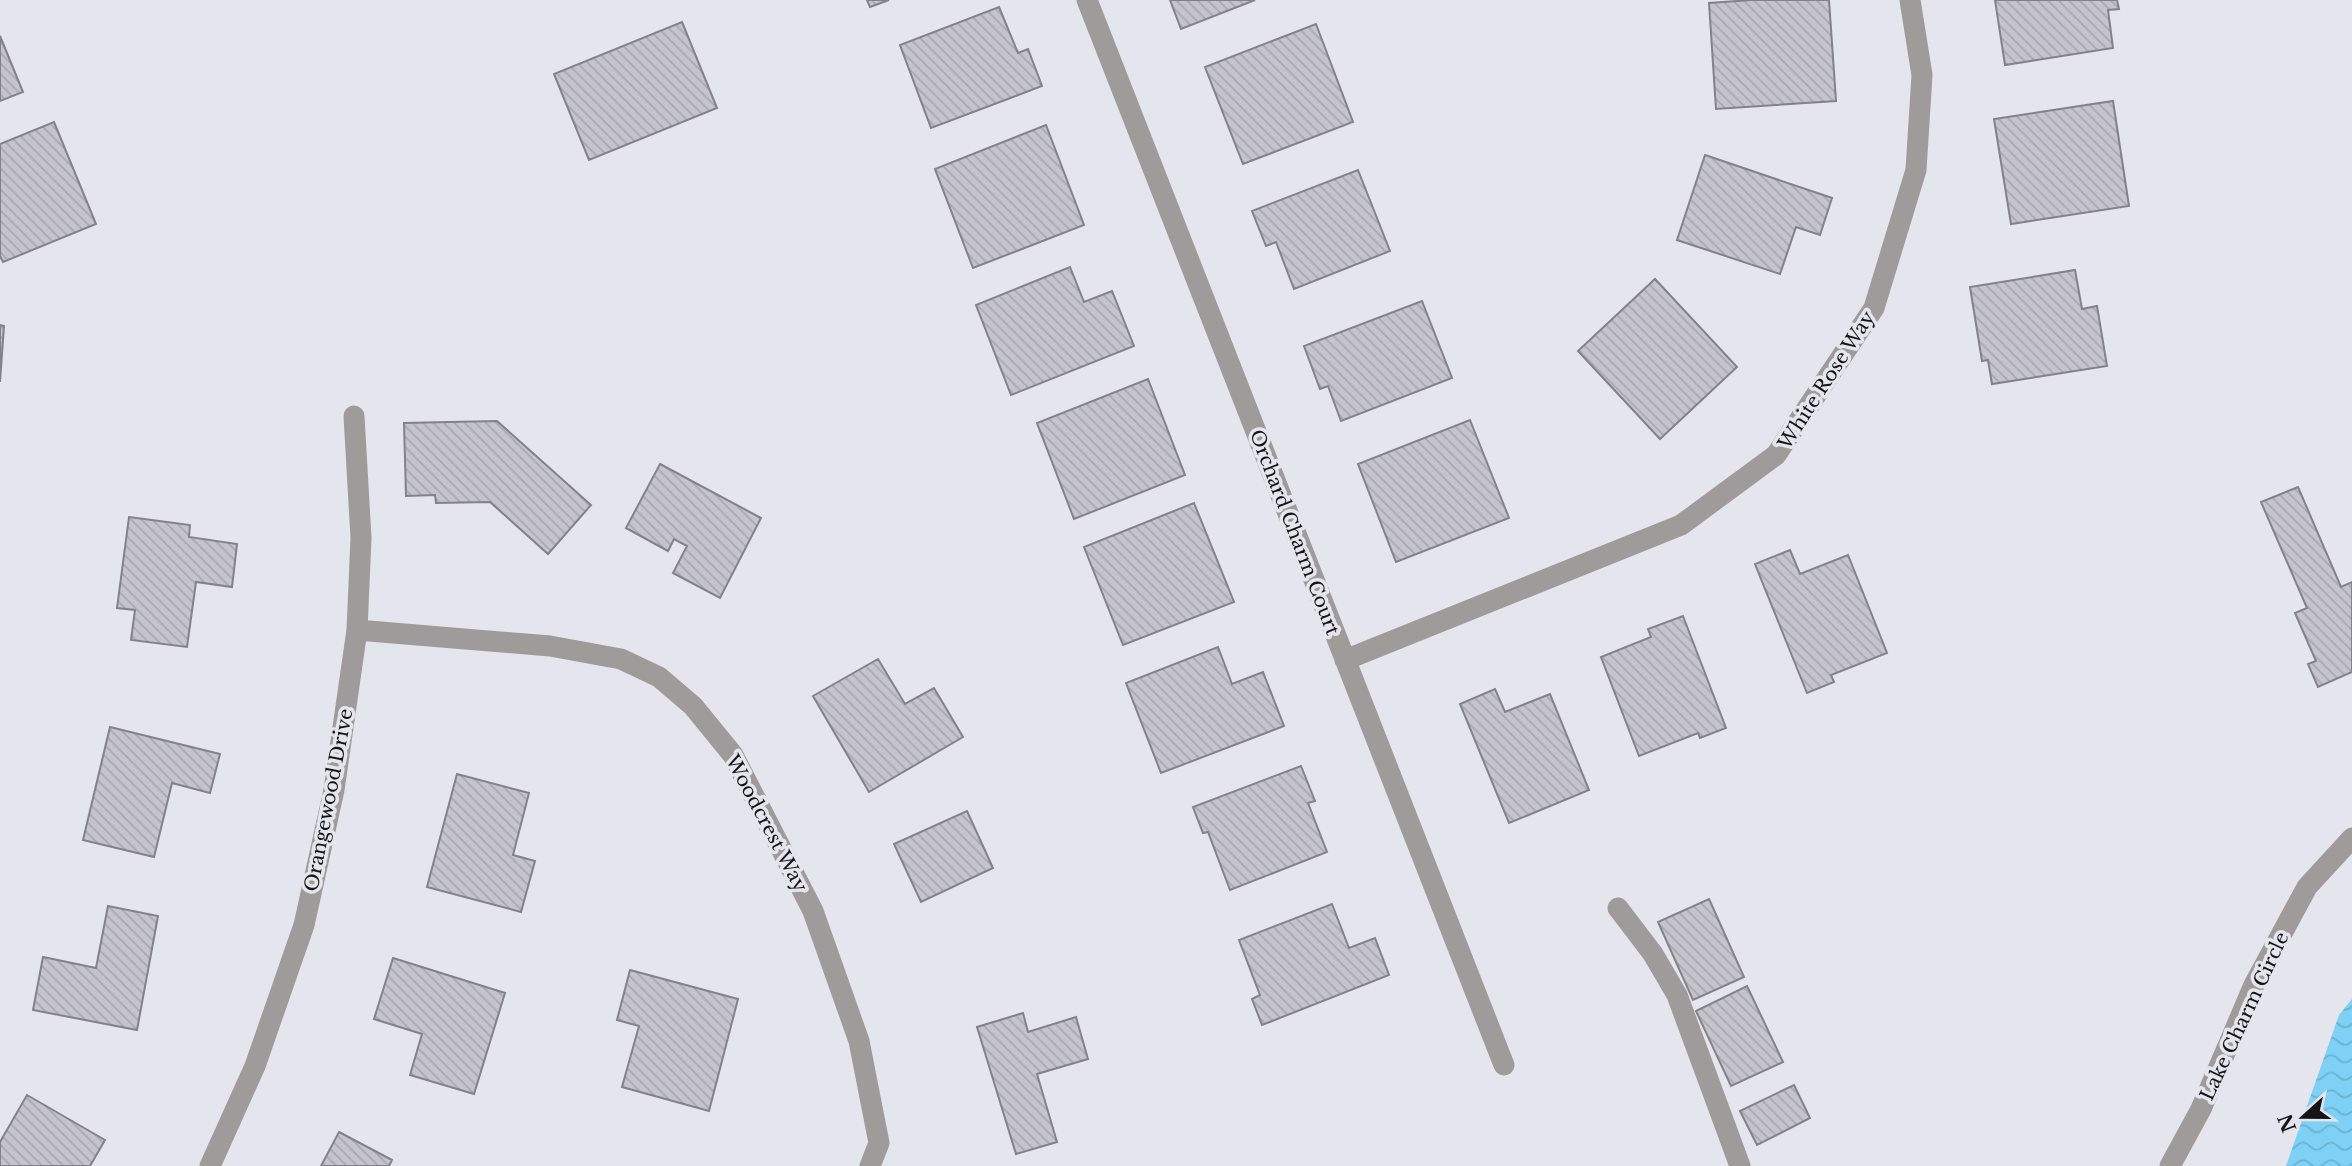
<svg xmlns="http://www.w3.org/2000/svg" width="2352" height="1166" viewBox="0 0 2352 1166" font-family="'Libre Baskerville',serif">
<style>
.water{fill:url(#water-waves)}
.building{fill:url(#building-back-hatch);stroke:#838289;stroke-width:2}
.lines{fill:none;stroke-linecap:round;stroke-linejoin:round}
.minor{stroke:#9f9b9b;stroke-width:21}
.labels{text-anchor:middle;stroke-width:7;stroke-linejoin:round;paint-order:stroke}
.street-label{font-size:19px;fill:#151518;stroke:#e5e5ed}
</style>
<defs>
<pattern id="water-waves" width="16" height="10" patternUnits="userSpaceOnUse" patternTransform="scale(1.75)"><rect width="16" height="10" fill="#7ed0f5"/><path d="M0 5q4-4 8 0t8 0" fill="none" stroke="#6cb2d1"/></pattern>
<pattern id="building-back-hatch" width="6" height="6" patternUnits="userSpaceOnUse" patternTransform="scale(1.75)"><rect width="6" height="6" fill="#c5c4cc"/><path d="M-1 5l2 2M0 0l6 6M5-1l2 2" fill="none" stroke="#a8a8ae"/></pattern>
</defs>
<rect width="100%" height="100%" fill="#e5e5ed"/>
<path class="water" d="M 2352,999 L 2352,1166 L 2286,1166 L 2339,1015 Z"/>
<path class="building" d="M 867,0 L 889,0 L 870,7 Z
M 1170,0 L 1255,0 L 1181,29 Z
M 1752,0 L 1829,0 L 1836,101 L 1716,109 L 1709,3 Z
M 1995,0 L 2117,0 L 2119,9 L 2108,10 L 2113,48 L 2005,65 Z
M 999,7 L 1018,53 L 1028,49 L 1042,86 L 931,128 L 900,45 Z
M 682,22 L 717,108 L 589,160 L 554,74 Z
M 1316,24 L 1353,122 L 1243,164 L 1205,67 Z
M 0,36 L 23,92 L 0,101 Z
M 2113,101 L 2129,206 L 2011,224 L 1994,119 Z
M 54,122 L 96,224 L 3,262 L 0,256 L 0,144 Z
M 1046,125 L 1084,225 L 973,268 L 935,169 Z
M 1705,155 L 1832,198 L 1820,235 L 1796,227 L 1780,274 L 1677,240 Z
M 1358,170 L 1390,251 L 1294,289 L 1276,242 L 1266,246 L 1252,211 Z
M 1070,267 L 1084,302 L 1112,291 L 1134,346 L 1011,395 L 976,305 Z
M 2075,270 L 2082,309 L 2097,306 L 2107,366 L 1992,384 L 1988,360 L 1982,361 L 1970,287 Z
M 1655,279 L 1737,367 L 1660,439 L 1578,351 Z
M 1422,301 L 1452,378 L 1341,421 L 1328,386 L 1320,389 L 1304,346 Z
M 0,325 L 4,326 L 0,382 Z
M 1148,379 L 1185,475 L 1074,519 L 1037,423 Z
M 1470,420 L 1509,518 L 1396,562 L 1358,464 Z
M 497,421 L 591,505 L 548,554 L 490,502 L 436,503 L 435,495 L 406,496 L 404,423 Z
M 660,464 L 761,518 L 720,598 L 673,573 L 687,546 L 674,539 L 668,551 L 626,528 Z
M 2298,487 L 2341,587 L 2352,582 L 2352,672 L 2318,687 L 2308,664 L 2316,661 L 2295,613 L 2307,608 L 2261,502 Z
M 1194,503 L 1234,602 L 1123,645 L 1084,547 Z
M 129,517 L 190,525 L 189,537 L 237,544 L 232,587 L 196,582 L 187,647 L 131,640 L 135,610 L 117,608 Z
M 1790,550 L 1800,574 L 1848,555 L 1887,653 L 1831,675 L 1834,682 L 1807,693 L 1755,564 Z
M 1683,616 L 1726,728 L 1700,738 L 1698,733 L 1639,756 L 1601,657 L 1651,637 L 1648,629 Z
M 1218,647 L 1232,684 L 1263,672 L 1284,726 L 1161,773 L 1126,683 Z
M 878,659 L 905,704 L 934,688 L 963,737 L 869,792 L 813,696 Z
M 1495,689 L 1505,712 L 1550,694 L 1589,790 L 1509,823 L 1460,704 Z
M 110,727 L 220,754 L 210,793 L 172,783 L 154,857 L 83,840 Z
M 1301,766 L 1315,801 L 1308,803 L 1327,852 L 1230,890 L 1208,832 L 1203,833 L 1193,807 Z
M 457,774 L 529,793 L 513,855 L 535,861 L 521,912 L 427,887 Z
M 967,811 L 993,868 L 921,902 L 894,844 Z
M 1709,899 L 1744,977 L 1693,1000 L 1658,922 Z
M 1332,904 L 1349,948 L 1375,938 L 1389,975 L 1262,1025 L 1252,999 L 1260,995 L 1239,940 Z
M 108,906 L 158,916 L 137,1030 L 33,1010 L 43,957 L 96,968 Z
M 393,958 L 505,993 L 474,1094 L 410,1075 L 422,1034 L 374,1019 Z
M 630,970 L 738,999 L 709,1111 L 622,1087 L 639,1026 L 617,1020 Z
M 1747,986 L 1783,1062 L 1731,1086 L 1696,1011 Z
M 1023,1013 L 1028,1032 L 1076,1017 L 1088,1059 L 1037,1074 L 1057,1142 L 1016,1154 L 977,1027 Z
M 1794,1085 L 1810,1118 L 1757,1145 L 1740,1111 Z
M 27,1095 L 105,1140 L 90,1166 L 0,1166 L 0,1142 Z
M 339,1132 L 392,1160 L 389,1166 L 321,1166 Z"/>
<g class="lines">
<path class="minor" d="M 1087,0 L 1504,1065
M 357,630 L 550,646 L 621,659 L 659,677 L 693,706 L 733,755 L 813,911 L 859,1041 L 879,1143 L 870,1166
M 1345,660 L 1681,525 L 1776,455 L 1874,308 L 1916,170 L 1922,75 L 1910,0
M 1618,908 L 1653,954 L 1677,995 L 1740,1166
M 210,1166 L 255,1066 L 304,925 L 334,790 L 357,630 L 361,538 L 354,416
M 2170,1166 L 2201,1109 L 2254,985 L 2307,887 L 2352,838"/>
</g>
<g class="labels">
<g class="street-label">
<text transform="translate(1826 380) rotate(-57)" y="7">White Rose Way</text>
<text transform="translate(1295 532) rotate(69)" y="7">Orchard Charm Court</text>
<text transform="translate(328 800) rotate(-79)" y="7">Orangewood Drive</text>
<text transform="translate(767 823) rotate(62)" y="7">Woodcrest Way</text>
<text transform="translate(2244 1016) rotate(-65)" y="7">Lake Charm Circle</text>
</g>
</g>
<g transform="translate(2303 1117) rotate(249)" stroke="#e5e5ed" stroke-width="5" paint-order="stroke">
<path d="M0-5L12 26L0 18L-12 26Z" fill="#151518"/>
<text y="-10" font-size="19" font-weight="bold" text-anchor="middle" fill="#151518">N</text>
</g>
</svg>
